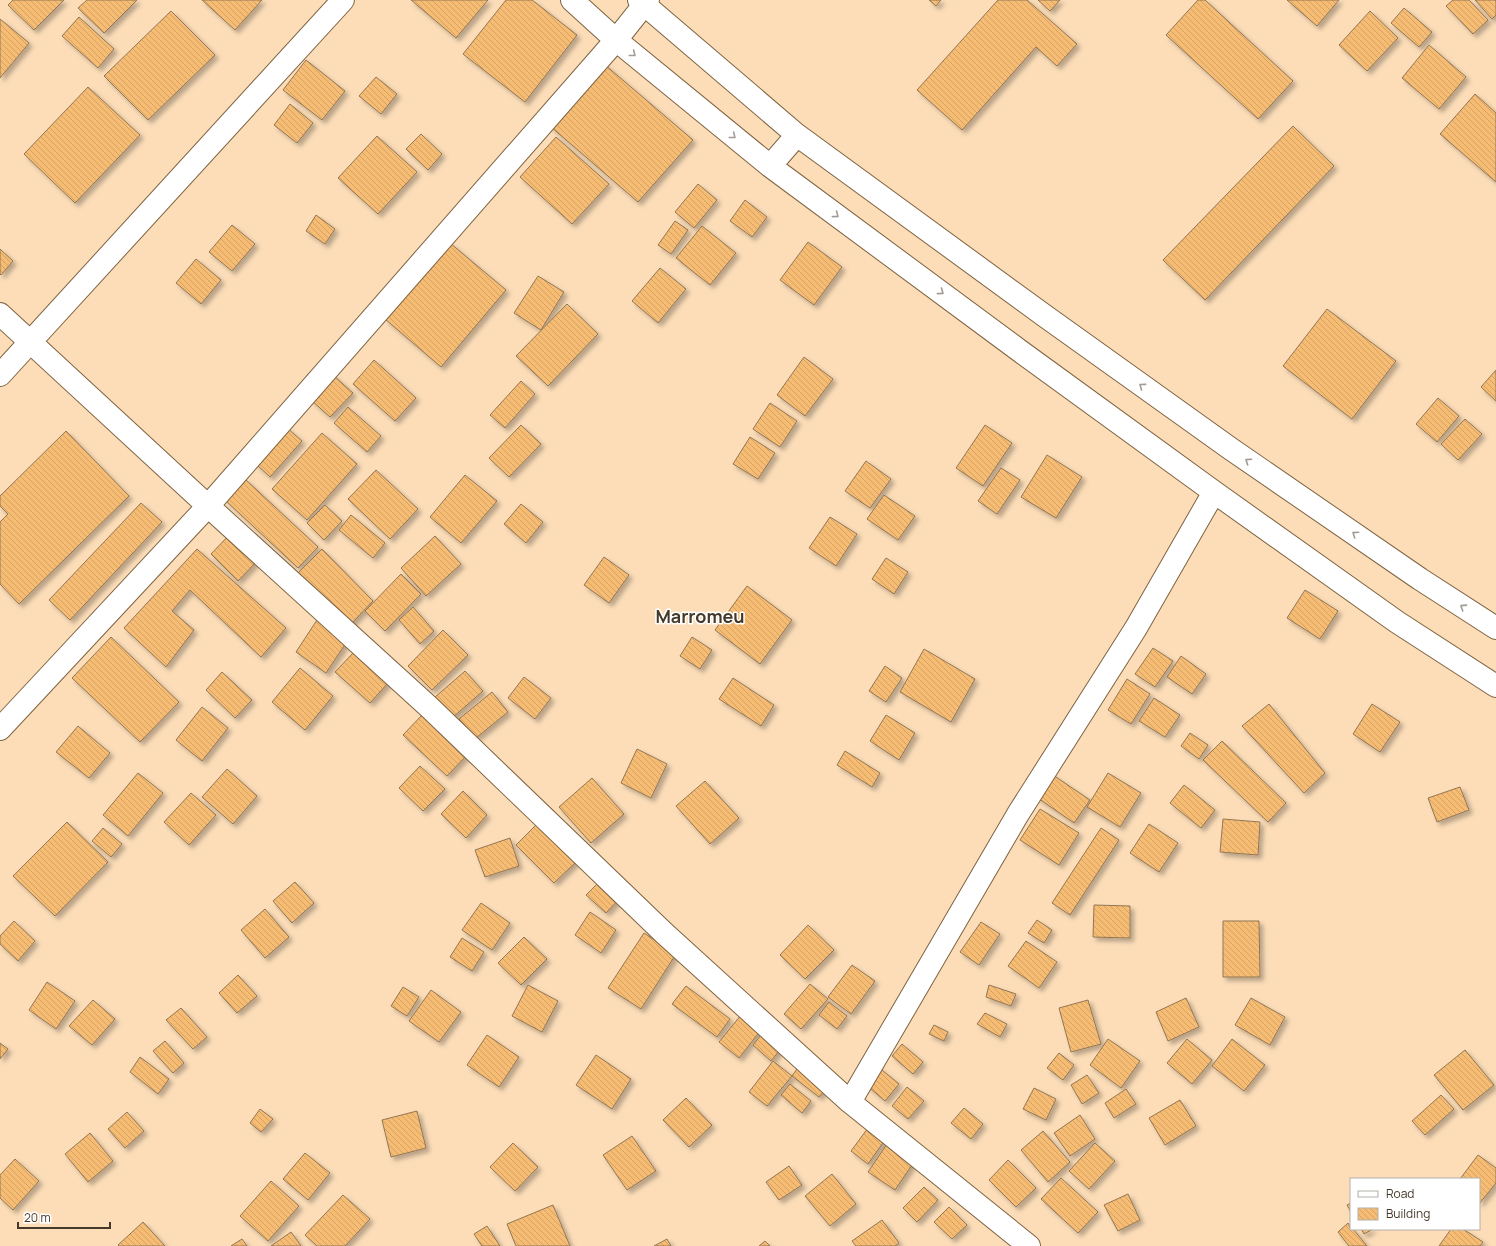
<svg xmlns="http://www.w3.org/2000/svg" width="1496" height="1246" viewBox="0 0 1496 1246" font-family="Manrope,sans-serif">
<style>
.building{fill:url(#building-back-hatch);stroke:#927654;filter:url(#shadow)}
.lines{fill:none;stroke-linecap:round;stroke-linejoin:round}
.minor-casing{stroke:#7e6341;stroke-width:24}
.minor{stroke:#fff;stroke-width:22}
.oneway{stroke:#a29c94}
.labels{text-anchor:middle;stroke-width:3;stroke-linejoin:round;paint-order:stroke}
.district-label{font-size:18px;font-weight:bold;fill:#443829;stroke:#fff}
</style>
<defs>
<pattern id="building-back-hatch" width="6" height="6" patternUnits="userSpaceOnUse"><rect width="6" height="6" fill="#f6bc73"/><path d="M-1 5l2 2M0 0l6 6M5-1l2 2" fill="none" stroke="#d4a264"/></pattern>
<filter id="shadow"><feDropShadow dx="3.5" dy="3.5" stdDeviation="2" flood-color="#0004"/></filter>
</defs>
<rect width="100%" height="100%" fill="#fcddb8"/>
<path class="building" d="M 13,0 L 64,0 L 34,30 L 8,5 Z
M 87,0 L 137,0 L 104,33 L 78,8 Z
M 202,0 L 262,0 L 235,30 Z
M 411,0 L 488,0 L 456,38 Z
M 506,0 L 532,0 L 577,35 L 525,102 L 463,54 Z
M 929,0 L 941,0 L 936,6 Z
M 998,0 L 1027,0 L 1077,44 L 1057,66 L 1036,47 L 962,130 L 917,90 Z
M 1038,0 L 1060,0 L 1050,11 Z
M 1198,0 L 1205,0 L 1293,81 L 1258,119 L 1166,35 Z
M 1287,0 L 1339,0 L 1317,26 Z
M 1453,0 L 1469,0 L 1488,20 L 1473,34 L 1446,6 Z
M 1475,0 L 1496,0 L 1496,15 L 1492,19 Z
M 1404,8 L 1432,32 L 1419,47 L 1391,23 Z
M 171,11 L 215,55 L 148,120 L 104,76 Z
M 1370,11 L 1398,38 L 1367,71 L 1339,45 Z
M 79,17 L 114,49 L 98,68 L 62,36 Z
M 0,19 L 29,43 L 0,78 Z
M 1429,45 L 1466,77 L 1439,109 L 1402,78 Z
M 306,60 L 345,91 L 322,120 L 283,90 Z
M 604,64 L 693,140 L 638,202 L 550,126 Z
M 376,77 L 397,94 L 381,114 L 359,96 Z
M 88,87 L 140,135 L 75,203 L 24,154 Z
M 1475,94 L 1496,113 L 1496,182 L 1440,134 Z
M 290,104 L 313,123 L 297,143 L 274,125 Z
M 1293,126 L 1334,166 L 1205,300 L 1163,260 Z
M 421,134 L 442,154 L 428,170 L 406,149 Z
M 377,136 L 417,172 L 378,214 L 338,178 Z
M 556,137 L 609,184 L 572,224 L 520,177 Z
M 698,184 L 717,200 L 694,228 L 675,212 Z
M 745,200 L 767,217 L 752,237 L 730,221 Z
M 316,215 L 335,229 L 325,244 L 306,231 Z
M 675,221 L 688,230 L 671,254 L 658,245 Z
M 232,225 L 255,244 L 232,271 L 209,252 Z
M 702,226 L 736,253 L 710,285 L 676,258 Z
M 808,242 L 842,267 L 814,305 L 780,280 Z
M 450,243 L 506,290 L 441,367 L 385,319 Z
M 0,249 L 13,261 L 1,275 L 0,274 Z
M 196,259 L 221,280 L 201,304 L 176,283 Z
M 660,268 L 686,289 L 658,323 L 632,301 Z
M 538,276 L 564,292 L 541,330 L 514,313 Z
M 567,304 L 598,334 L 548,386 L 516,356 Z
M 1327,309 L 1396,361 L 1352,419 L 1283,366 Z
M 804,357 L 833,379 L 805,416 L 777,395 Z
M 374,360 L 416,398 L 395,421 L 353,384 Z
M 1496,370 L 1496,401 L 1481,387 Z
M 333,375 L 353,393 L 330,417 L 311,400 Z
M 521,381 L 535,394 L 505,428 L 490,415 Z
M 1438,398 L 1459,416 L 1437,442 L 1416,424 Z
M 770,403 L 797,421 L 780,447 L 753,429 Z
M 348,407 L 381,436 L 367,452 L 334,423 Z
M 1465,419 L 1482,434 L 1458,460 L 1441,444 Z
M 521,425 L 541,444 L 509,477 L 489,458 Z
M 985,425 L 1012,443 L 983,486 L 956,468 Z
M 286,427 L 302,441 L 270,477 L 255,463 Z
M 66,431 L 129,496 L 19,604 L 0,584 L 0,522 L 8,514 L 0,506 L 0,496 Z
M 322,433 L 357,464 L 307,520 L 272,489 Z
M 750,437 L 775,453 L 758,479 L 733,464 Z
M 1047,455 L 1082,477 L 1056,518 L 1021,497 Z
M 866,461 L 891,479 L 870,508 L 845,491 Z
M 1001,468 L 1020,480 L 997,514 L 978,501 Z
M 376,470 L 418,509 L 390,539 L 348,499 Z
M 465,475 L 497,501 L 461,543 L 430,517 Z
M 245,479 L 318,547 L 298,568 L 225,500 Z
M 884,495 L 915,516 L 898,540 L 867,519 Z
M 141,503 L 162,522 L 70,620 L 49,600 Z
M 521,504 L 543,522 L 526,543 L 504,524 Z
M 325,505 L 342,521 L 324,540 L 307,523 Z
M 351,515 L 385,543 L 373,558 L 339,530 Z
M 830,517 L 857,534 L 836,566 L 809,548 Z
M 232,532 L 259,559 L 238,581 L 211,554 Z
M 435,536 L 461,564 L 426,596 L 401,568 Z
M 197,549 L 286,628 L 261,657 L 190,590 L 172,611 L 194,630 L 166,667 L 124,628 Z
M 322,549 L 373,601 L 350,625 L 298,573 Z
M 604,557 L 629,575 L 609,603 L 584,585 Z
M 886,558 L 908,572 L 894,594 L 872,579 Z
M 401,574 L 421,594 L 385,631 L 365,611 Z
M 747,586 L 792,620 L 760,664 L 715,630 Z
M 1305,590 L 1338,611 L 1320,639 L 1287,618 Z
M 413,607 L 434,631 L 420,644 L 399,620 Z
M 317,620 L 348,640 L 326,673 L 296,652 Z
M 443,630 L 468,655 L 432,690 L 408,666 Z
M 111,637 L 179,702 L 140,742 L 72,678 Z
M 692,637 L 712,650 L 700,669 L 680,656 Z
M 1153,648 L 1173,661 L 1155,687 L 1135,674 Z
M 924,649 L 975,679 L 951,722 L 900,692 Z
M 354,652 L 388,683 L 370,703 L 335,672 Z
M 1181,656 L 1206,674 L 1192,694 L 1167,677 Z
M 885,666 L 902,678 L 886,702 L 869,691 Z
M 300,668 L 333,696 L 305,730 L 272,702 Z
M 465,671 L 483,691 L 452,718 L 434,698 Z
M 222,672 L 252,700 L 235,718 L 206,690 Z
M 524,677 L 551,698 L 535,719 L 508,698 Z
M 733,678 L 774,705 L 761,726 L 719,699 Z
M 1127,679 L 1150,694 L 1131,724 L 1108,710 Z
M 492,692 L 508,712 L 476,738 L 459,719 Z
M 1154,698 L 1180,715 L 1165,737 L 1139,721 Z
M 1269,704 L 1325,773 L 1304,793 L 1242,726 Z
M 1372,704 L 1400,722 L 1380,752 L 1353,734 Z
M 202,707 L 228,728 L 202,761 L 176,740 Z
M 423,714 L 467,755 L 447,776 L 403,735 Z
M 886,715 L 915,733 L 899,760 L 870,741 Z
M 78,726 L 110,753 L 89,778 L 56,752 Z
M 1190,733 L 1208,745 L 1199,759 L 1181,746 Z
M 1222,741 L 1286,803 L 1268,822 L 1203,760 Z
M 637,749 L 667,764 L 651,798 L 621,783 Z
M 845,751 L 880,773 L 872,787 L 837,765 Z
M 420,766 L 445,789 L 423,811 L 399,788 Z
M 227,769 L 257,796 L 233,824 L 202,797 Z
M 138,773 L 163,793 L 128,836 L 103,815 Z
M 1050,773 L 1090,800 L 1074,823 L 1035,796 Z
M 1108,773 L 1141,793 L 1120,827 L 1087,807 Z
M 592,778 L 624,814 L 591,843 L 559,807 Z
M 705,781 L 739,818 L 710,844 L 676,806 Z
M 1184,785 L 1215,810 L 1201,828 L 1170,803 Z
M 1460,787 L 1469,810 L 1437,822 L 1428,798 Z
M 463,791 L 487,815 L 466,838 L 441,814 Z
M 191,793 L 216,815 L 189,845 L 164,822 Z
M 1040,809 L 1079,833 L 1059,865 L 1020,840 Z
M 1223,819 L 1260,822 L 1258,855 L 1220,852 Z
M 67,822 L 108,862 L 55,916 L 13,876 Z
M 538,823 L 576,862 L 554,883 L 516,845 Z
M 1149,824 L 1178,843 L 1159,872 L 1130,853 Z
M 103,828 L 122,844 L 111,857 L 92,841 Z
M 1101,828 L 1119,840 L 1070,915 L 1052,903 Z
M 510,838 L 519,866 L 485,877 L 475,850 Z
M 600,881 L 620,898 L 606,913 L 586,895 Z
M 295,882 L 314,903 L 292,923 L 273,901 Z
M 481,903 L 510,923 L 492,950 L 462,930 Z
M 1094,905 L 1130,906 L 1130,938 L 1093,937 Z
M 265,909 L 289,937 L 265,958 L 241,930 Z
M 590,912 L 616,930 L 601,953 L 575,935 Z
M 1037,920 L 1052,930 L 1044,943 L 1028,933 Z
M 14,921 L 35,941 L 18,961 L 0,944 L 0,936 Z
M 1223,921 L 1259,921 L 1260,977 L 1223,977 Z
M 981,922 L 1000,934 L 979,965 L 960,952 Z
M 808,925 L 834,950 L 805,979 L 780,955 Z
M 644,933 L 676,954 L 641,1009 L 608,988 Z
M 524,937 L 547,959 L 521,985 L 498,963 Z
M 462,938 L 484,952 L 472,971 L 450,957 Z
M 1026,941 L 1057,962 L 1039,988 L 1008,966 Z
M 852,965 L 875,981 L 851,1014 L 828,997 Z
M 238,975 L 257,996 L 237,1013 L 219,993 Z
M 47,982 L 75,1001 L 56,1029 L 29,1010 Z
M 810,984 L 828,999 L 801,1029 L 784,1014 Z
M 528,985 L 558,1001 L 542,1032 L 512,1016 Z
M 989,985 L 1016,994 L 1011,1006 L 986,997 Z
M 686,986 L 730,1019 L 717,1037 L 672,1004 Z
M 403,987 L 419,997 L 407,1016 L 391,1006 Z
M 431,990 L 461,1012 L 439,1042 L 409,1021 Z
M 1186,998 L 1199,1027 L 1168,1041 L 1156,1012 Z
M 1251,998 L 1285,1017 L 1270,1045 L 1235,1025 Z
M 93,1000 L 115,1019 L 92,1045 L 69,1026 Z
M 1088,1000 L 1101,1044 L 1071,1052 L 1059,1008 Z
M 829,1002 L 847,1016 L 837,1029 L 819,1015 Z
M 181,1008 L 207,1037 L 193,1049 L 166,1020 Z
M 985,1013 L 1007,1024 L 1000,1037 L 977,1024 Z
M 741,1015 L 761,1030 L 739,1058 L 719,1042 Z
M 934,1025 L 948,1032 L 944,1041 L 929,1034 Z
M 765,1030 L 783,1046 L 771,1061 L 753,1045 Z
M 487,1035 L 519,1057 L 499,1087 L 467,1065 Z
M 1108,1039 L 1140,1061 L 1121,1088 L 1090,1065 Z
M 1187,1039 L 1212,1060 L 1192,1084 L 1167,1063 Z
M 1232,1039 L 1265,1065 L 1244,1091 L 1212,1066 Z
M 165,1041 L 184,1063 L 173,1073 L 153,1051 Z
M 0,1043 L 8,1049 L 0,1059 Z
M 902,1044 L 923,1062 L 913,1074 L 892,1056 Z
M 1465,1050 L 1494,1085 L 1463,1110 L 1434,1075 Z
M 1059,1053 L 1074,1065 L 1063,1080 L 1047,1068 Z
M 596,1055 L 631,1079 L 612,1109 L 576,1085 Z
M 140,1057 L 169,1079 L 158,1094 L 130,1072 Z
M 773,1061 L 792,1076 L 767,1106 L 749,1092 Z
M 799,1066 L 827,1087 L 819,1097 L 792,1076 Z
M 877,1066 L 899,1084 L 885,1101 L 863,1082 Z
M 1087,1075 L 1099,1093 L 1082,1104 L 1071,1085 Z
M 790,1084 L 811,1101 L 802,1113 L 781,1095 Z
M 907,1087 L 924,1101 L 908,1119 L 892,1106 Z
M 1034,1088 L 1056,1099 L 1046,1120 L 1023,1109 Z
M 1126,1089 L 1136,1104 L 1114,1118 L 1105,1103 Z
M 1441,1095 L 1454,1109 L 1425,1135 L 1412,1121 Z
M 686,1098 L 712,1125 L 689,1147 L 663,1120 Z
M 1180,1100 L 1196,1126 L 1165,1145 L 1149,1118 Z
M 964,1108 L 983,1124 L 971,1139 L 951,1123 Z
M 260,1109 L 273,1119 L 261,1132 L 250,1123 Z
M 417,1111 L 426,1148 L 391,1157 L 382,1120 Z
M 127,1112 L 144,1131 L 125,1148 L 108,1129 Z
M 1080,1115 L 1095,1139 L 1070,1156 L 1054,1133 Z
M 868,1128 L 885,1140 L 868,1164 L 851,1151 Z
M 1043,1131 L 1070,1162 L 1048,1182 L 1021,1150 Z
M 90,1133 L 113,1161 L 88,1182 L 65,1154 Z
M 632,1136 L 656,1171 L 627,1190 L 603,1155 Z
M 513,1143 L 538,1167 L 515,1191 L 490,1167 Z
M 1095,1143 L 1115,1161 L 1089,1189 L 1069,1171 Z
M 887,1144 L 914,1162 L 895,1190 L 868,1172 Z
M 305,1153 L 330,1173 L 308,1200 L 283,1179 Z
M 1478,1155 L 1496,1168 L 1496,1183 L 1479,1204 L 1479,1179 L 1460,1179 Z
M 15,1159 L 39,1181 L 13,1210 L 0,1198 L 0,1175 Z
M 1008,1160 L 1036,1188 L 1016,1207 L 989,1180 Z
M 789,1166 L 802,1185 L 779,1200 L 766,1182 Z
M 832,1174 L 856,1204 L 830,1226 L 805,1196 Z
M 1061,1178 L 1098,1212 L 1078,1233 L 1041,1199 Z
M 271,1181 L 299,1206 L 268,1241 L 240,1216 Z
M 924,1187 L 938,1200 L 917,1222 L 903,1208 Z
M 1128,1194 L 1140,1220 L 1118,1231 L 1104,1205 Z
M 343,1195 L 370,1219 L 345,1246 L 317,1246 L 305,1235 Z
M 1351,1203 L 1351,1212 L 1347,1205 Z
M 553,1205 L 570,1246 L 516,1246 L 507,1224 Z
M 949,1207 L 967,1225 L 952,1239 L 934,1222 Z
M 882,1220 L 899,1243 L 895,1246 L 856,1246 L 852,1241 Z
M 143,1222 L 165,1246 L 119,1246 L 118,1245 Z
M 1348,1223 L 1351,1229 L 1353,1229 L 1367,1246 L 1349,1246 L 1338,1232 Z
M 487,1226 L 500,1246 L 482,1246 L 474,1234 Z
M 1361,1229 L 1373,1229 L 1364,1234 Z
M 1451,1229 L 1463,1229 L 1483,1242 L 1480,1246 L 1439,1246 Z
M 291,1232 L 301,1246 L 271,1246 Z
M 242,1239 L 247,1246 L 231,1246 Z
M 667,1239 L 671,1246 L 654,1246 Z
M 765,1241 L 770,1246 L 759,1246 Z"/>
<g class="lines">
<defs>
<path id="minor" d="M 572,0 L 616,40 L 770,166 L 1020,351 L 1214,492 L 1397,622 L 1496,686
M 639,0 L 797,135 L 1045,316 L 1231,449 L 1420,579 L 1496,628
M 770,166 L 797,135
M 0,314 L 208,506 L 429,707 L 664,933 L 850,1102 L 1029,1246
M 0,375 L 343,0
M 0,729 L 208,506 L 616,40 L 648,0
M 850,1102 L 1018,814 L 1136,628 L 1214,492"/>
</defs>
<use href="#minor" class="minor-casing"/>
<use href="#minor" class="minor"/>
</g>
<defs><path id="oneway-chevron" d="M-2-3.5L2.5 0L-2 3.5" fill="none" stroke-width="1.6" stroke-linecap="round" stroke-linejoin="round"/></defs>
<g class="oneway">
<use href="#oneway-chevron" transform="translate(633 54) rotate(39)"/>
<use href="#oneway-chevron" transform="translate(733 136) rotate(39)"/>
<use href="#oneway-chevron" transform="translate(836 215) rotate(37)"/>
<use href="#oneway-chevron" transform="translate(941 292) rotate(37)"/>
<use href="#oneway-chevron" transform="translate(1142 386) rotate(-144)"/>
<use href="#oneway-chevron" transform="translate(1248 461) rotate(-146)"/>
<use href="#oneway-chevron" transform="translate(1355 534) rotate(-146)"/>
<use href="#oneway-chevron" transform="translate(1463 607) rotate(-147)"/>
</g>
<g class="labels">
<g class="district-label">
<text x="700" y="623">Marromeu</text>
</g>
</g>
<rect x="1350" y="1178" width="130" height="52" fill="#ffffff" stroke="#b4afa9"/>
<rect x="1358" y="1191" width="20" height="6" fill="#ffffff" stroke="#b4afa9"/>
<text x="1386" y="1198" font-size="12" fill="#443829">Road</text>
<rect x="1358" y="1208" width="20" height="12" fill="url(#building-back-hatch)" stroke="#b4afa9"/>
<text x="1386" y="1218" font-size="12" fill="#443829">Building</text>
<path d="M18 1222v6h92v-6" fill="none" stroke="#443829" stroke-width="2"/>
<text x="24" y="1222" font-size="12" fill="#443829" stroke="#ffffff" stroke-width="3" paint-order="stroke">20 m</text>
</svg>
